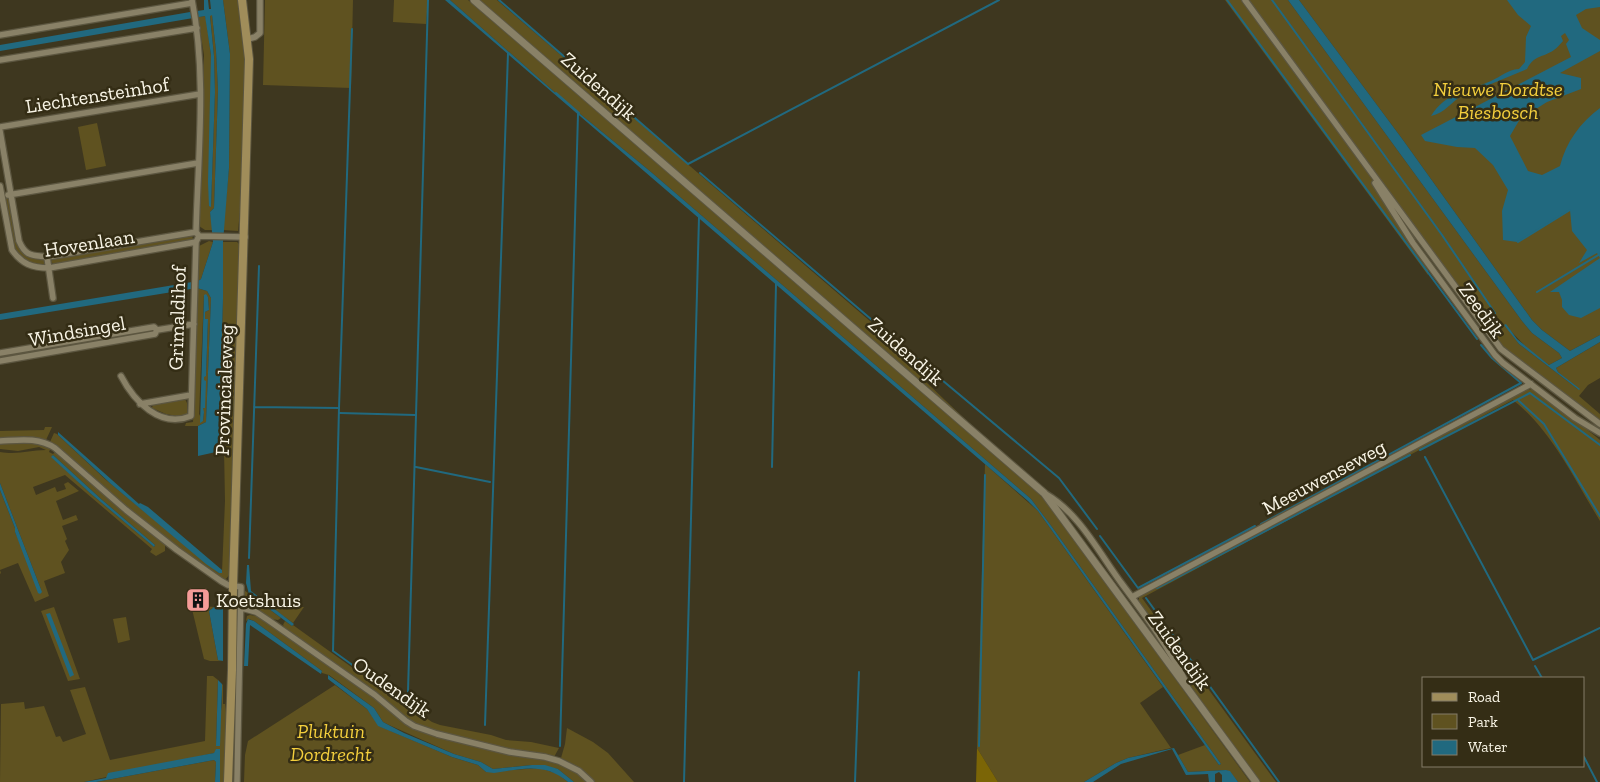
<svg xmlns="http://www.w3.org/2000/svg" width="1600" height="782" viewBox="0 0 1600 782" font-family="'Zilla Slab',serif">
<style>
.green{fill:#5f5220;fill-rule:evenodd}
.forest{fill:#7b6506}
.water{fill:#21697f}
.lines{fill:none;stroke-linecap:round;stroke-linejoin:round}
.stream{stroke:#21697f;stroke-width:2}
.minor-casing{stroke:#5c5640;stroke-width:8}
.tertiary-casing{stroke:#5c5640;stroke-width:9}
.secondary-casing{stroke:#5c5640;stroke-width:10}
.minor{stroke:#898167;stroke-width:5.5}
.tertiary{stroke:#898167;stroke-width:7}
.secondary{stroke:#a08d5a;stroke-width:8}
.labels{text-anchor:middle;stroke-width:5;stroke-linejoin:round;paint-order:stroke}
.street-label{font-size:20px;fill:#f9f5e6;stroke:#342d15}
.park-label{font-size:20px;font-style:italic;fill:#f4cf3d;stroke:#342d15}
.poi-label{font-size:20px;fill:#f9f5e6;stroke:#342d15;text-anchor:start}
</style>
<rect width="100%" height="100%" fill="#3e371f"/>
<path class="green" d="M 223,0 L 239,0 L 244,37 L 246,64 L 242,191 L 238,231 L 223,230 L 229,168 L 230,54 Z
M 265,0 L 353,0 L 351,88 L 263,85 Z
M 394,0 L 428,0 L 426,24 L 393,22 Z
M 450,0 L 468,0 L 1028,482 L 1049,505 L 1250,782 L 1238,782 L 1230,772 L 1226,770 L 1188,772 L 1178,755 L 1205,745 L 1219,765 L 1221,764 L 1052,527 L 1031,499 L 651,172 L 568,104 Z
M 477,0 L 497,0 L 928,371 L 926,380 L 927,383 L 985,438 Z
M 1225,0 L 1243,0 L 1365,168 L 1428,268 L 1428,275 Z
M 1247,0 L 1288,0 L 1522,321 L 1532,333 L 1559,353 L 1562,358 L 1549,365 L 1529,350 L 1505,325 L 1519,344 L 1579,390 L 1558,372 L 1556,368 L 1600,342 L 1600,378 L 1588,385 L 1579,396 L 1600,414 L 1600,422 L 1508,351 L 1501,345 Z
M 1299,0 L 1600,0 L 1600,335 L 1570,351 L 1542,330 L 1532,320 L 1403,140 Z
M 210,15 L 212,15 L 216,51 L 218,90 L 214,208 L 210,212 L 213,230 L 205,230 L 199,226 L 204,55 L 198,17 L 205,16 L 206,19 L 211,55 L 211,206 L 215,92 L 214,56 Z
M 97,123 L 106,166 L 86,170 L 78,127 Z
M 7,198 L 9,198 C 12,214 14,248 29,257 C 33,259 39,259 44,260 L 45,264 L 43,266 L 25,262 L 13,249 L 5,199 Z
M 192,234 L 193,240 L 54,264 L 51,262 L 52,258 Z
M 209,241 L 213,242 L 201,279 L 198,281 L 199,246 Z
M 223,242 L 237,242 L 240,245 L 230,574 L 225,580 L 221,579 L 214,575 L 124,506 L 58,446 L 50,442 L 54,433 L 57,434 L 105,479 L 219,573 L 222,572 L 225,501 L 224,449 L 219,448 L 223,299 Z
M 197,288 L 207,291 L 211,298 L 206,422 L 198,426 L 185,426 L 186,423 L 193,422 ZM 204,295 L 208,297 L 209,310 L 205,312 L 205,319 L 208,320 L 206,376 L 204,376 L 203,411 L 204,412 L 203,421 L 199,414 Z
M 1532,389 L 1540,392 L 1600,440 L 1600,521 C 1574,479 1552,431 1513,400 L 1142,598 L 1276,782 L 1258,782 L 1193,692 L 1176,659 L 1139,605 L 1139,595 L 1526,390 Z
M 185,399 L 187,403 L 187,414 L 182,417 L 166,414 L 152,408 L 153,404 Z
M 45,427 L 52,427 L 46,440 L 36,438 L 0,439 L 0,431 L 44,430 Z
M 31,441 L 51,447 L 49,452 L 53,454 L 55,452 L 165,544 L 165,551 L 156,556 L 150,552 L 152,549 L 65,475 L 33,487 L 36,495 L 55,487 L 57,492 L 66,489 L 64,484 L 68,482 L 79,491 L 56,501 L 63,520 L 76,515 L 78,520 L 62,526 L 67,539 L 65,541 L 69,550 L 61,562 L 65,573 L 44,581 L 49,596 L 35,602 L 18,563 L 0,570 L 1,573 L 0,574 L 0,490 L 15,528 L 15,532 L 42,592 L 0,483 L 0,452 C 19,455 29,450 46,450 L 39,447 L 18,451 L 0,449 L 0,443 ZM 53,455 L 101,499 L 155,545 L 154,547 L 90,493 L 52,457 Z
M 985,464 L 1038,511 L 1163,687 L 1140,703 L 1171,748 L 1128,758 L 1116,763 L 1084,782 L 998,782 L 977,748 Z
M 244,590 L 281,618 L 278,620 L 271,619 L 247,604 L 245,601 Z
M 280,604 L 281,607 L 304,607 L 293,623 L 275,610 Z
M 191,605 L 214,607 L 209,611 L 218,660 L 223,661 L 210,661 L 204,659 Z
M 54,607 L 80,679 L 68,681 L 41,611 Z
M 250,615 L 256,616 L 266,621 L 373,696 L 406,724 L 417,730 L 514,755 L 563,764 L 573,769 L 589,782 L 574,782 L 558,769 L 532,765 L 493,769 L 481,762 L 454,754 L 389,725 L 383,722 L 374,708 L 329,675 L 322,673 L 322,671 L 254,621 L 249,619 L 246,621 L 247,616 Z
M 126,617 L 130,640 L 118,643 L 113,619 Z
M 285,621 L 292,626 L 293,625 L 400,702 L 404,697 L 420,714 L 432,722 L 440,725 L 491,735 L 506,740 L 531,742 L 559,748 L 554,757 L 508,749 L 426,728 C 411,722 400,714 389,702 L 284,627 L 283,625 Z
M 207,676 L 213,676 L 218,680 L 216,745 L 222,704 L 222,684 L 223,685 L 223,704 L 225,704 L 227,720 L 225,782 L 220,782 L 220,750 L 214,753 L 84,782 L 0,782 L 1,704 L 24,702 L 25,709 L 44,706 L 56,737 L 60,736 L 63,742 L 86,734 L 70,690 L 85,687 L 110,760 L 205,741 Z
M 335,685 L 367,709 L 379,726 L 452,757 L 478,765 L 486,772 L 540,768 L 558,774 L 568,782 L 244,782 L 245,755 L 248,741 Z
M 567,728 L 593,742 L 608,753 L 634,782 L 593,782 L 573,764 L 561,758 L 565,744 Z
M 214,760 L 216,762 L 215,782 L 96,782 Z"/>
<path class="forest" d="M 977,748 L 998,782 L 976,782 Z"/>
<path class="water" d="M 204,0 L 208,0 L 209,9 L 211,9 L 210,0 L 223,0 L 230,54 L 229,168 L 223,242 L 223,299 L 219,443 L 216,452 L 198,456 L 198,426 L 206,422 L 211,298 L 207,291 L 197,288 L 0,320 L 0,314 L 198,281 L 201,279 L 213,242 L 210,212 L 214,208 L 218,90 L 216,51 L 212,15 L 210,16 L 214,56 L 215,92 L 211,207 L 209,206 L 208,182 L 211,55 L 205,16 L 0,51 L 0,45 L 190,12 L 204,10 Z
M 445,0 L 450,0 L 568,104 L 651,172 L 1031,499 L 1052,527 L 1221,764 L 1219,765 L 1038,511 L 1028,501 Z
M 1288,0 L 1299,0 L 1403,140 L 1532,320 L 1542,330 L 1570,351 L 1600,335 L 1600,342 L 1556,368 L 1558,372 L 1580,389 L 1579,390 L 1519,344 L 1504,325 L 1506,324 L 1517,339 L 1549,365 L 1562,358 L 1559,353 L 1532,333 L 1522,321 Z
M 1507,0 L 1600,0 L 1600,7 L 1586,9 L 1576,15 L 1582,28 L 1600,40 L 1600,51 L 1560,73 L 1581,78 L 1581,89 L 1547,102 L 1520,119 L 1510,136 L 1528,171 L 1542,175 L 1560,166 C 1566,142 1580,123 1600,108 L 1600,258 L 1597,253 L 1579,263 L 1587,250 L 1572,231 L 1570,210 L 1517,242 L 1503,240 L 1502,211 L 1508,190 L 1493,165 L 1475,148 L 1457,147 L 1425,141 L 1421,135 L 1571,57 L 1566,44 L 1569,40 L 1565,33 L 1561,36 L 1563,41 C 1560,44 1557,48 1554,50 C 1542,58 1534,55 1527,69 L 1479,89 C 1474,92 1469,93 1463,95 C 1451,102 1445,113 1431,116 C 1446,92 1468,91 1491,81 C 1502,76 1507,70 1519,69 L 1525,62 L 1526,37 L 1531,26 L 1518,15 Z
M 1600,258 L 1600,308 L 1581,318 L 1569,315 L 1562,307 L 1562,300 L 1559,292 L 1550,292 Z
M 206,294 L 208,297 L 209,310 L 205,312 L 205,319 L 208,319 L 206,376 L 204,377 L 204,380 L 206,381 L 205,408 L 203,408 L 204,412 L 203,421 L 200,423 L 204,295 Z
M 58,432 L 139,504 L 140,503 L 148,507 L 222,570 L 222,573 L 219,573 L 206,564 L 111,484 L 58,435 Z
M 53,455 L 101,499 L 155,545 L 154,547 L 90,493 L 51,457 Z
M 0,483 L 42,592 L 40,594 L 38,593 L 15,532 L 15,528 L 0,490 Z
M 247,565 L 249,565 L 251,591 L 294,624 L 292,626 L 249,594 L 246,583 Z
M 221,598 L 223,598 L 223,661 L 218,660 L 209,611 L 214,607 L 220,607 Z
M 50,613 L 74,675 L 70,677 L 46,614 Z
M 248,619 L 254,621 L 322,671 L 321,674 L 250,625 L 248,666 L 244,666 L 246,624 Z
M 328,675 L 374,708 L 383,722 L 404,733 L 454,754 L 481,762 L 493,769 L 532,765 L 545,765 L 558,769 L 574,782 L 568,782 C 545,762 521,769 494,773 L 486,772 L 478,765 L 452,757 L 378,726 L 367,709 L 328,679 Z
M 218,680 L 222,684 L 222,689 L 220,746 L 216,746 Z
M 1174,748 L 1188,772 L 1226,770 L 1230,771 L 1238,782 L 1222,782 L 1222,775 L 1219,772 L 1215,774 L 1215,782 L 1209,782 L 1208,774 L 1186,775 L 1172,749 L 1121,764 L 1093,782 L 1084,782 L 1116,763 L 1128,758 Z
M 216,749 L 220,749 L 220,782 L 215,782 L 216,762 L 214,760 L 96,782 L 84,782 L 106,778 L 108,773 L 214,753 Z"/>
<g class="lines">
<path class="stream" d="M 499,0 L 688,164 L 999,0
M 1227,0 L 1477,339
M 1272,0 L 1442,235 L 1495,313
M 352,29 L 339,408 L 333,651 L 401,700
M 556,93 L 579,113
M 700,173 L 927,367
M 1518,242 L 1570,210
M 1537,292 L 1600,254
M 936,375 L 1059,478 L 1097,529
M 1519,401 L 1544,424 L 1600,516
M 254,407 L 339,408
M 340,413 L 415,415
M 1420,450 L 1530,393 L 1600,445
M 1425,457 L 1533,660 L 1600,628
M 416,467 L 490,482
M 772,467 L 776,284
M 1261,524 L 1521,383 L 1492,358 L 1481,345
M 1100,536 L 1138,588 L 1255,526
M 249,558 L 259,266
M 1157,588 L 1410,455
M 1146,598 L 1279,782
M 1535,666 L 1542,678
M 408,692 L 428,0
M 485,725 L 508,53
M 560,746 L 578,114
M 979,746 L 985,475
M 1584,757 L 1597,782
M 684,782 L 699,217
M 855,782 L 859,672"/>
<defs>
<path id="minor" d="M 1245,0 L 1501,349 L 1600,424
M 0,35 L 192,3
M 248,39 L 255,37 L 260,33 L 260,0
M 0,60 L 197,28
M 0,127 L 200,94
M 0,131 L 19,241 C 26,257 32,255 47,257 L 196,232
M 1375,183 L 1413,243 L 1495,355 L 1503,363 L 1575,418 L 1600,433
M 0,186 L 12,250 C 22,264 32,268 49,268 L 196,242
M 8,195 L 198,163
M 199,236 L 245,237
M 47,257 L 53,298
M 157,330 L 194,324
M 0,353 L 154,327 L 157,330 L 155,334 L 0,361
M 121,376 C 134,401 160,429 191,416 L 196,242 L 199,236 L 196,232 C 198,155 207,76 192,0
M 140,404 L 191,395
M 0,441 C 20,440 38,437 55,448 L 126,510 L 177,550 L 221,581 L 228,585 L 241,587 L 237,782
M 1046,494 C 1080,514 1099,553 1122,584 C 1146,616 1169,648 1187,684
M 1132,597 L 1531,384
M 242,608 L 256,612 L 268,620 L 375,695 L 406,721 L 414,726 L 437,734 L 510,752 L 545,757 L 559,761 L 579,771 L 591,782"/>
<path id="tertiary" d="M 474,0 L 1044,493 L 1256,782"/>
<path id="secondary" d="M 228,782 L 232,670 L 233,586 L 249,59 L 242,0"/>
</defs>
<use href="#minor" class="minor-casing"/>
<use href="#tertiary" class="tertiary-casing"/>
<use href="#secondary" class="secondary-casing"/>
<use href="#minor" class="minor"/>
<use href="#tertiary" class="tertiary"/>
<use href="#secondary" class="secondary"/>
</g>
<defs>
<symbol id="building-square" viewBox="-11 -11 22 22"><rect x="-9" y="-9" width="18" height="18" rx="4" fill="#f59b98" stroke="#342d15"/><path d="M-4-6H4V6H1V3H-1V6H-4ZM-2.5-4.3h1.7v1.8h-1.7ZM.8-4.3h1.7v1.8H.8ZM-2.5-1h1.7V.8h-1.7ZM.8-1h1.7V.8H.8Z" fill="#111"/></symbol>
</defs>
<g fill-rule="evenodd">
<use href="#building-square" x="184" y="586" width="28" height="28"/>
</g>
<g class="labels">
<g class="street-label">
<text transform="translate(599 86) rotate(41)" y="7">Zuidendijk</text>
<text transform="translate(97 95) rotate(-9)" y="7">Liechtensteinhof</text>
<text transform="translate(89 243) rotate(-9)" y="7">Hovenlaan</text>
<text transform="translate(1482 310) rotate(54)" y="7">Zeedijk</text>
<text transform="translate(177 318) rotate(-88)" y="7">Grimaldihof</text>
<text transform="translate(77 331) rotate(-10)" y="7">Windsingel</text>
<text transform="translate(906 351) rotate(41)" y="7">Zuidendijk</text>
<text transform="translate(224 390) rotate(-88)" y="7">Provincialeweg</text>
<text transform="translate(1324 477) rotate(-28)" y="7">Meeuwenseweg</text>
<text transform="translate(1180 650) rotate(54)" y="7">Zuidendijk</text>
<text transform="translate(392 687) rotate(35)" y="7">Oudendijk</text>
</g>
<g class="park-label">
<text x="1498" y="96">Nieuwe Dordtse<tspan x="1498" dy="23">Biesbosch</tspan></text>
<text x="331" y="738">Pluktuin<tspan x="331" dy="23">Dordrecht</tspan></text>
</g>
<g class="poi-label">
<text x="216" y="607">Koetshuis</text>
</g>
</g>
<rect x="1422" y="677" width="162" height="90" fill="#342d15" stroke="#837d69"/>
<rect x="1432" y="693" width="25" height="8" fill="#a08d5a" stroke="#837d69"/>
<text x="1468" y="702" font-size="15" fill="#f9f5e6">Road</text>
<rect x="1432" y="714" width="25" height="15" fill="#5f5220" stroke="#837d69"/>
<text x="1468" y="727" font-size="15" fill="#f9f5e6">Park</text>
<rect x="1432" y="740" width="25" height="15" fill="#21697f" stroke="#837d69"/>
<text x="1468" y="752" font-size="15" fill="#f9f5e6">Water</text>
</svg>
